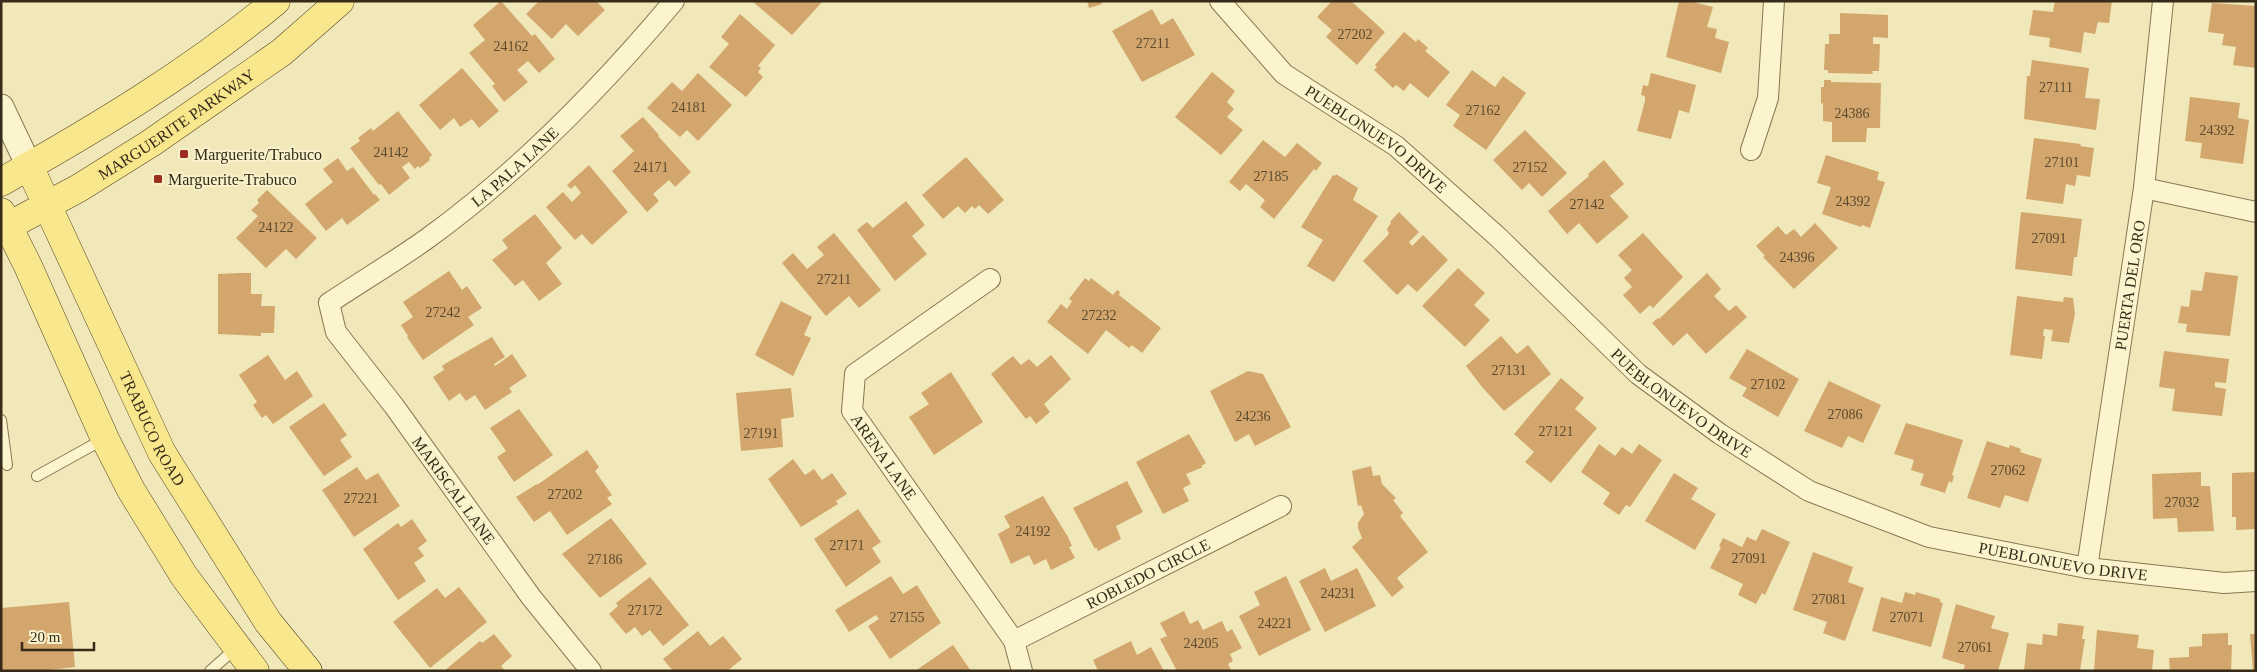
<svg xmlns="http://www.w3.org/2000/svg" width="2257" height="672" viewBox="0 0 2257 672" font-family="Georgia,serif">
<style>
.building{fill:#d2a66c}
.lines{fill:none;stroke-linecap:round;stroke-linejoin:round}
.service-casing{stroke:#887753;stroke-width:12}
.minor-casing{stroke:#887753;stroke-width:22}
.tertiary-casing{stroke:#887753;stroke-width:27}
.primary-casing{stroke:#554428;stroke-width:29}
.service{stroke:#fbf4cd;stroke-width:10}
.minor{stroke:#fbf4cd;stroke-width:20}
.tertiary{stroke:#fbf4cd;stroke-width:25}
.primary{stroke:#f8e78d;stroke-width:28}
.poi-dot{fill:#9b301f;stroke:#f8f1ca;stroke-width:2}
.labels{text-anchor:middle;stroke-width:4;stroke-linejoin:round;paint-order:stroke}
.number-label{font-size:14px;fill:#5d4a2e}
.street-label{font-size:16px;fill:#362b19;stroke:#f8f1ca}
.poi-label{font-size:16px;fill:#362b19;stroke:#f8f1ca;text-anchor:start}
</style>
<rect width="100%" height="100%" fill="#f1e8ba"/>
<path class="building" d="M 501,1 L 532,36 L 535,34 L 555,59 L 539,73 L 528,61 L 517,70 L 528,82 L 504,102 L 492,86 L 495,84 L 469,53 L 485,40 L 473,25 Z
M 539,1 L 596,1 L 605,10 L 578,36 L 566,24 L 552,39 L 526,14 Z
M 752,1 L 823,1 L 792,35 Z
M 1087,1 L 1101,1 L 1102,4 L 1089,8 Z
M 1332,1 L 1351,1 L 1385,32 L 1357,65 L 1326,37 L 1332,30 L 1317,17 Z
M 1679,1 L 1689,1 L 1713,7 L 1707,27 L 1717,29 L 1715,38 L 1729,42 L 1721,73 L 1666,57 Z
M 2055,1 L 2112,1 L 2109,23 L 2098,22 L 2095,34 L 2084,32 L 2081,53 L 2049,47 L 2050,38 L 2029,35 L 2033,10 L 2053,12 Z
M 2212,3 L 2256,6 L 2256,68 L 2233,65 L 2236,47 L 2222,45 L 2224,34 L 2208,32 Z
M 1152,9 L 1161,25 L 1173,18 L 1195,55 L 1142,82 L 1112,31 Z
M 1840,13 L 1888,15 L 1888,38 L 1873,37 L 1873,44 L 1880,44 L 1879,71 L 1872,71 L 1873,74 L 1828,73 L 1828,70 L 1824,70 L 1825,44 L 1829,44 L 1829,34 L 1840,34 Z
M 740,14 L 775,45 L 758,66 L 761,68 L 758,72 L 763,77 L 746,97 L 709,67 L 729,44 L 721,37 Z
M 1404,32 L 1416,42 L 1418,39 L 1428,48 L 1425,51 L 1450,72 L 1428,98 L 1410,83 L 1404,91 L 1396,85 L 1393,88 L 1374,70 L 1377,67 L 1375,65 Z
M 2032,60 L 2089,68 L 2085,98 L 2100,99 L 2096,130 L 2024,119 L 2027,76 L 2030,76 Z
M 462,68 L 499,111 L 479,128 L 472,119 L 460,127 L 454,118 L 440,130 L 419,105 Z
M 1472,70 L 1495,87 L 1503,76 L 1526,93 L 1486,150 L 1453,126 L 1460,115 L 1446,105 Z
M 1212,72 L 1235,91 L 1227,102 L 1234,109 L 1227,117 L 1243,130 L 1221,155 L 1175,117 Z
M 698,73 L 732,105 L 698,141 L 687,130 L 680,137 L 647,108 L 672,82 L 682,91 Z
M 1651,73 L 1696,85 L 1689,113 L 1679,110 L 1671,139 L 1637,131 L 1645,101 L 1645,96 L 1641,95 L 1643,85 L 1648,86 Z
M 1824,80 L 1831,80 L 1831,82 L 1881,83 L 1880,128 L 1867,128 L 1866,142 L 1832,142 L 1832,122 L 1823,121 L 1823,103 L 1821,104 L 1821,87 L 1824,87 Z
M 2190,97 L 2240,103 L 2238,118 L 2249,120 L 2243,164 L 2200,158 L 2202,143 L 2185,141 Z
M 398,111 L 432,155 L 429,158 L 430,160 L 420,168 L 418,166 L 415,169 L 409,162 L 402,167 L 410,178 L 389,195 L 381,184 L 379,185 L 350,148 L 360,141 L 358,138 L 371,128 L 373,131 Z
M 643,117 L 659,135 L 658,136 L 691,172 L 675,187 L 669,180 L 653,194 L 659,201 L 647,212 L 612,171 L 634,151 L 620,136 Z
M 1525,130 L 1567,173 L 1542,197 L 1529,183 L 1522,190 L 1493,160 Z
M 2034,138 L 2081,144 L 2080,146 L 2094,148 L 2090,177 L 2077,175 L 2075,186 L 2066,184 L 2063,204 L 2026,199 Z
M 1263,140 L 1285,157 L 1297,143 L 1322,163 L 1316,171 L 1314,169 L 1274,219 L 1260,207 L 1265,200 L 1246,184 L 1240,191 L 1229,182 Z
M 1826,155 L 1879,172 L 1877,180 L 1885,182 L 1870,228 L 1862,225 L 1861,227 L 1822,214 L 1831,187 L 1817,183 Z
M 966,157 L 1004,200 L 988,214 L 979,205 L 975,209 L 972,206 L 965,213 L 958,206 L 943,219 L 922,195 Z
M 338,158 L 347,171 L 353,167 L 374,195 L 375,194 L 380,200 L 347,225 L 342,218 L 326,231 L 305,204 L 333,182 L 323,169 Z
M 1604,160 L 1624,184 L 1610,196 L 1629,217 L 1597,244 L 1579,223 L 1567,234 L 1548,211 L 1589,176 L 1588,174 Z
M 589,165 L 628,212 L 592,245 L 582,234 L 575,240 L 546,207 L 563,192 L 572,202 L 581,193 L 575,185 L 571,189 L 567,185 Z
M 1336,174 L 1358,188 L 1353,200 L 1378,216 L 1334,282 L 1307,266 L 1323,240 L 1301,227 L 1333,175 L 1335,176 Z
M 267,190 L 317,238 L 296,259 L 286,249 L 266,268 L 236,238 L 258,216 L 251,210 L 259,203 L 257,200 Z
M 906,201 L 925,225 L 912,236 L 927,254 L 895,281 L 857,230 L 867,222 L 873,228 Z
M 1399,212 L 1419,232 L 1409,242 L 1412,246 L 1423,235 L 1448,260 L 1417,292 L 1408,284 L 1397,295 L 1363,261 L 1389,234 L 1387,229 L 1391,223 L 1390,222 Z
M 2021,212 L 2082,219 L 2077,257 L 2074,257 L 2072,276 L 2015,269 Z
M 535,214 L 562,248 L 546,263 L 562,284 L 539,301 L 523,280 L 515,286 L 492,260 L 508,248 L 502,240 Z
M 1815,223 L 1838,248 L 1794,289 L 1763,257 L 1765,256 L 1756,246 L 1778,226 L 1786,235 L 1794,229 L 1801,237 Z
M 834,233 L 881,290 L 859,308 L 849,296 L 826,316 L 782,263 L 793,253 L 807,269 L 824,255 L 817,247 Z
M 1643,233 L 1683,277 L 1653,308 L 1650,305 L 1640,314 L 1623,295 L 1632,287 L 1624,278 L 1632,270 L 1618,255 Z
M 1458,268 L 1485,293 L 1474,305 L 1490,320 L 1465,347 L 1422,306 Z
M 449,271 L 462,290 L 467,286 L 482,308 L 468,317 L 474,325 L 423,360 L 407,337 L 408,336 L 401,325 L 413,317 L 403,302 Z
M 2205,272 L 2238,276 L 2230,336 L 2186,332 L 2187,324 L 2178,323 L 2181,306 L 2189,307 L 2191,290 L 2202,291 Z
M 240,273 L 251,273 L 251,294 L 262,294 L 261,306 L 275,306 L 274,333 L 261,333 L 261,336 L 218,334 L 218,274 Z
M 1707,273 L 1721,289 L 1714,296 L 1729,311 L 1736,305 L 1747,317 L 1706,354 L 1687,333 L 1673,346 L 1652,323 L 1658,318 L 1659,319 Z
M 1085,278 L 1089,281 L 1091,278 L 1113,295 L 1117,290 L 1120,292 L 1119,295 L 1161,328 L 1142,353 L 1132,345 L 1129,348 L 1106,330 L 1088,354 L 1047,322 L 1061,304 L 1067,309 L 1072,301 L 1069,299 Z
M 2017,296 L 2063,302 L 2064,297 L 2073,298 L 2075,314 L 2069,343 L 2051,341 L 2053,330 L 2044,329 L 2043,336 L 2045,336 L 2042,359 L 2010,355 Z
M 781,301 L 812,317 L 804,335 L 811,338 L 793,376 L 755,355 Z
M 1501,336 L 1517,354 L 1528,345 L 1551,374 L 1504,411 L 1482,387 L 1466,366 Z
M 492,337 L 505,357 L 494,364 L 495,366 L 512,354 L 527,376 L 509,388 L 512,392 L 485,410 L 475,395 L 466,401 L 460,393 L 449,401 L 433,377 L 444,370 L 442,366 L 448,362 Z
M 1747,349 L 1799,379 L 1778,417 L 1742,396 L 1747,388 L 1729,378 Z
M 2164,351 L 2229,359 L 2226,383 L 2215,382 L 2215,387 L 2226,389 L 2222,416 L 2172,411 L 2175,389 L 2159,387 Z
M 268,355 L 285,380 L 297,371 L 313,396 L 273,424 L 266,415 L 262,418 L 253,405 L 257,402 L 239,375 Z
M 1051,355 L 1071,379 L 1044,404 L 1050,412 L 1036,424 L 1030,416 L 1026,419 L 991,374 L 1013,356 L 1021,365 L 1029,359 L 1037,367 Z
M 1248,371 L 1263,374 L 1291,427 L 1255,446 L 1249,434 L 1235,442 L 1210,391 Z
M 951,372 L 983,422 L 934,455 L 909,417 L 929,404 L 921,393 Z
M 1561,378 L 1584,398 L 1575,409 L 1597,428 L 1551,483 L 1525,462 L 1534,452 L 1514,434 Z
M 1829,381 L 1881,405 L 1863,443 L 1848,436 L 1842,448 L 1804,431 Z
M 791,388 L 794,417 L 781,419 L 783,447 L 741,451 L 736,393 Z
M 324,403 L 347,435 L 340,440 L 352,457 L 324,476 L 289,427 Z
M 519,409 L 553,455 L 514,482 L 497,457 L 506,451 L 490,428 Z
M 1906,423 L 1963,440 L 1952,475 L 1954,476 L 1952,483 L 1949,481 L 1945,493 L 1920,485 L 1924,474 L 1911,470 L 1914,460 L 1894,454 Z
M 1189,434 L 1206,463 L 1201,466 L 1203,467 L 1186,474 L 1191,484 L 1183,488 L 1189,501 L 1163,514 L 1136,462 Z
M 1987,441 L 2009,448 L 2010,445 L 2021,449 L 2020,452 L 2042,459 L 2028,502 L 2005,495 L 2000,508 L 1967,498 Z
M 1599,444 L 1615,456 L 1622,447 L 1632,454 L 1639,444 L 1662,460 L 1630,507 L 1626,505 L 1619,515 L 1603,504 L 1610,493 L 1581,472 Z
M 587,450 L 599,467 L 595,471 L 612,495 L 607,498 L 612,504 L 567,535 L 550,511 L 534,522 L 516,497 L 537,484 L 537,485 Z
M 793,459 L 805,475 L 814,469 L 822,480 L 832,473 L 847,494 L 836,501 L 838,504 L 801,527 L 768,479 Z
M 1371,466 L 1373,476 L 1380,475 L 1382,484 L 1396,498 L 1393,500 L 1403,513 L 1400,516 L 1428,552 L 1397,578 L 1404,587 L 1392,597 L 1352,547 L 1362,538 L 1358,528 L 1358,523 L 1364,514 L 1361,505 L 1358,506 L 1352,471 Z
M 357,467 L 366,480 L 378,473 L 400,506 L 354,537 L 322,490 Z
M 2201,472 L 2201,486 L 2210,486 L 2214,531 L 2178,532 L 2177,518 L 2153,519 L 2152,474 Z
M 2256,472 L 2256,529 L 2236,530 L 2236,517 L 2232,517 L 2232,473 Z
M 1674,473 L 1698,488 L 1691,499 L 1716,514 L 1695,550 L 1645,521 Z
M 1127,481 L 1143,512 L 1116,526 L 1121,539 L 1098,551 L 1096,547 L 1095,549 L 1073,508 Z
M 1043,496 L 1068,537 L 1072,546 L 1069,547 L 1075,558 L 1051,570 L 1046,559 L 1034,565 L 1029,555 L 1011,564 L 998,534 L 1010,527 L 1004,516 Z
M 858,509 L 881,542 L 872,548 L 881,562 L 846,587 L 814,539 Z
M 611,518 L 647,564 L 600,598 L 562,554 Z
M 412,519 L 427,541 L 418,548 L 424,556 L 414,563 L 426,581 L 398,600 L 363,549 L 398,523 L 401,527 Z
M 1762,529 L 1790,542 L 1765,595 L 1762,593 L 1756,604 L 1738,595 L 1743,584 L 1710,568 L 1721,547 L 1719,546 L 1723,538 L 1742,547 L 1747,537 L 1756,541 Z
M 1813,552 L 1853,567 L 1848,582 L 1864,588 L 1845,641 L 1823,633 L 1827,622 L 1793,610 Z
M 1325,568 L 1331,581 L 1357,568 L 1376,606 L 1325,632 L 1299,581 Z
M 891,576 L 903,594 L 917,585 L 941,623 L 890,659 L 868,626 L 879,619 L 876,615 L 849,632 L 835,610 Z
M 1286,576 L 1311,630 L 1259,656 L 1239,616 L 1260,605 L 1254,592 Z
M 650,577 L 689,625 L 663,646 L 650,630 L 642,636 L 635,627 L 626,634 L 609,614 L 618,606 L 616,603 Z
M 459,587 L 487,622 L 430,668 L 393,622 L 437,588 L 445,598 Z
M 1905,592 L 1915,595 L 1916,592 L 1940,599 L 1940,602 L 1943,603 L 1931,647 L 1872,631 L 1881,597 L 1902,603 Z
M 69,602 L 75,667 L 41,671 L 1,671 L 1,608 Z
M 1956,604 L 1995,616 L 1991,628 L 2009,633 L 1998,671 L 1963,671 L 1965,665 L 1942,658 Z
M 1184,611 L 1190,624 L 1198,620 L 1203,630 L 1222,621 L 1227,632 L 1232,629 L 1242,648 L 1230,654 L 1233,661 L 1228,664 L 1231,670 L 1177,671 L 1160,639 L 1167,636 L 1160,623 Z
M 2058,623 L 2084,626 L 2082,639 L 2085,639 L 2080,671 L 2024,671 L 2027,643 L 2042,645 L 2043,634 L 2057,636 Z
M 2097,630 L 2139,635 L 2137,648 L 2154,650 L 2152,671 L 2094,671 Z
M 698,631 L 710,646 L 723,636 L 742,659 L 727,671 L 673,671 L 663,659 Z
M 2228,633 L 2228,645 L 2232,645 L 2231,671 L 2170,671 L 2169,658 L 2189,657 L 2189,647 L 2202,646 L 2202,634 Z
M 494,634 L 512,656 L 501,666 L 505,671 L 444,671 L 480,641 L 482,643 Z
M 2250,634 L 2256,634 L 2256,671 L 2253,671 Z
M 1131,641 L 1137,655 L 1151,647 L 1164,671 L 1098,671 L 1093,660 Z
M 953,645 L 971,671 L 915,671 Z"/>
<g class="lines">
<defs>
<path id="service" d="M 1,420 L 7,465
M 37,476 L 104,439
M 210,671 L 236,648"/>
<g id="minor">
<path id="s1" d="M 1220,1 L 1284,74 L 1396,146 L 1499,238 L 1638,374 L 1720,434 L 1809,491 L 1929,537 L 2087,568 L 2224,583 L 2256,581"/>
<path d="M 1751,150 L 1768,98 L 1774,1"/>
<path d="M 2144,188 L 2256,212"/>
<path id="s2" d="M 990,279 L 855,374 L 852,411 L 1014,641 L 1022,671"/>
<path id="s3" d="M 2087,568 L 2144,188 L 2163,1"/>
<path id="s4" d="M 1014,641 L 1281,506"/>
<path id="s5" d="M 591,671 L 531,597 L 394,406 L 336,332 L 329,303 C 362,281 396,261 428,238 C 519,172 602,87 674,1"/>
</g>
<path id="tertiary" d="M 1,107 L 29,166"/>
<g id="primary">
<path id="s6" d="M 29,166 L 162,453 L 268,622 L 308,671"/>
<path d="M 1,182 C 97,128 192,71 276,1"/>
<path d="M 1,212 L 28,266 L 105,439 L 131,490 L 184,576 L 255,671"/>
<path id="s7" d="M 1,230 L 79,188 L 151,143 L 282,52 L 340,1"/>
</g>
</defs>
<use href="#service" class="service-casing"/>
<use href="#minor" class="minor-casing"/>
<use href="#tertiary" class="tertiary-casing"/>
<use href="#primary" class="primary-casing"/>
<use href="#service" class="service"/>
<use href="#minor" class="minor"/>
<use href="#tertiary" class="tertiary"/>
<use href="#primary" class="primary"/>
</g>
<g class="poi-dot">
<rect x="179" y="149" width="10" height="10" rx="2.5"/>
<rect x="153" y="174" width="10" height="10" rx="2.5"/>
</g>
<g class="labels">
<g class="number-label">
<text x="1355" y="39">27202</text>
<text x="1153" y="48">27211</text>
<text x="511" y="51">24162</text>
<text x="2056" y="92">27111</text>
<text x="689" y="112">24181</text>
<text x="1483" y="115">27162</text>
<text x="1852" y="118">24386</text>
<text x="2217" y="135">24392</text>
<text x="391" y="157">24142</text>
<text x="2062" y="167">27101</text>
<text x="651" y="172">24171</text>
<text x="1530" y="172">27152</text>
<text x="1271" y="181">27185</text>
<text x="1853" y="206">24392</text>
<text x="1587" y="209">27142</text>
<text x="276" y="232">24122</text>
<text x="2049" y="243">27091</text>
<text x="1797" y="262">24396</text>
<text x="834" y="284">27211</text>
<text x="443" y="317">27242</text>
<text x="1099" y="320">27232</text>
<text x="1509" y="375">27131</text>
<text x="1768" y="389">27102</text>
<text x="1845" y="419">27086</text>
<text x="1253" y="421">24236</text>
<text x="1556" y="436">27121</text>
<text x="761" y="438">27191</text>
<text x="2008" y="475">27062</text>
<text x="565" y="499">27202</text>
<text x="361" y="503">27221</text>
<text x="2182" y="507">27032</text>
<text x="1033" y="536">24192</text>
<text x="847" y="550">27171</text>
<text x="1749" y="563">27091</text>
<text x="605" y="564">27186</text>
<text x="1338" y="598">24231</text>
<text x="1829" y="604">27081</text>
<text x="645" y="615">27172</text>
<text x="907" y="622">27155</text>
<text x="1907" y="622">27071</text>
<text x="1275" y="628">24221</text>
<text x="1201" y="648">24205</text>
<text x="1975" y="652">27061</text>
</g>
<g class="street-label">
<text dy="6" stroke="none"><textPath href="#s7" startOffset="205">MARGUERITE PARKWAY</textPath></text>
<text dy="6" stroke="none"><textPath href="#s1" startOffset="210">PUEBLONUEVO DRIVE</textPath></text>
<text dy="6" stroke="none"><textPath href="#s5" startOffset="685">LA PALA LANE</textPath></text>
<text dy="6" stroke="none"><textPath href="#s3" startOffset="286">PUERTA DEL ORO</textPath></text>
<text dy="6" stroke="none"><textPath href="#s1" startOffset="615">PUEBLONUEVO DRIVE</textPath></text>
<text dy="6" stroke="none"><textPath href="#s6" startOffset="290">TRABUCO ROAD</textPath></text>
<text dy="6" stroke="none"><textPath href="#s2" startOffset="258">ARENA LANE</textPath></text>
<text transform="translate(454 490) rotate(54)" y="6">MARISCAL LANE</text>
<text dy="6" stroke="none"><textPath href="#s1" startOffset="1035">PUEBLONUEVO DRIVE</textPath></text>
<text dy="6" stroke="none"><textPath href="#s4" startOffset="150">ROBLEDO CIRCLE</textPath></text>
</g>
<g class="poi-label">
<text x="194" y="160">Marguerite/Trabuco</text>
<text x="168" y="185">Marguerite-Trabuco</text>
</g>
</g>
<rect width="2257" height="672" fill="none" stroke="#362b19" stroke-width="5"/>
<path d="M22 642v8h72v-8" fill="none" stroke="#362b19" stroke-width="2.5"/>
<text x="30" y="642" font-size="15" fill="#362b19" stroke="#f8f1ca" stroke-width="4" paint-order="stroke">20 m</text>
</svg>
